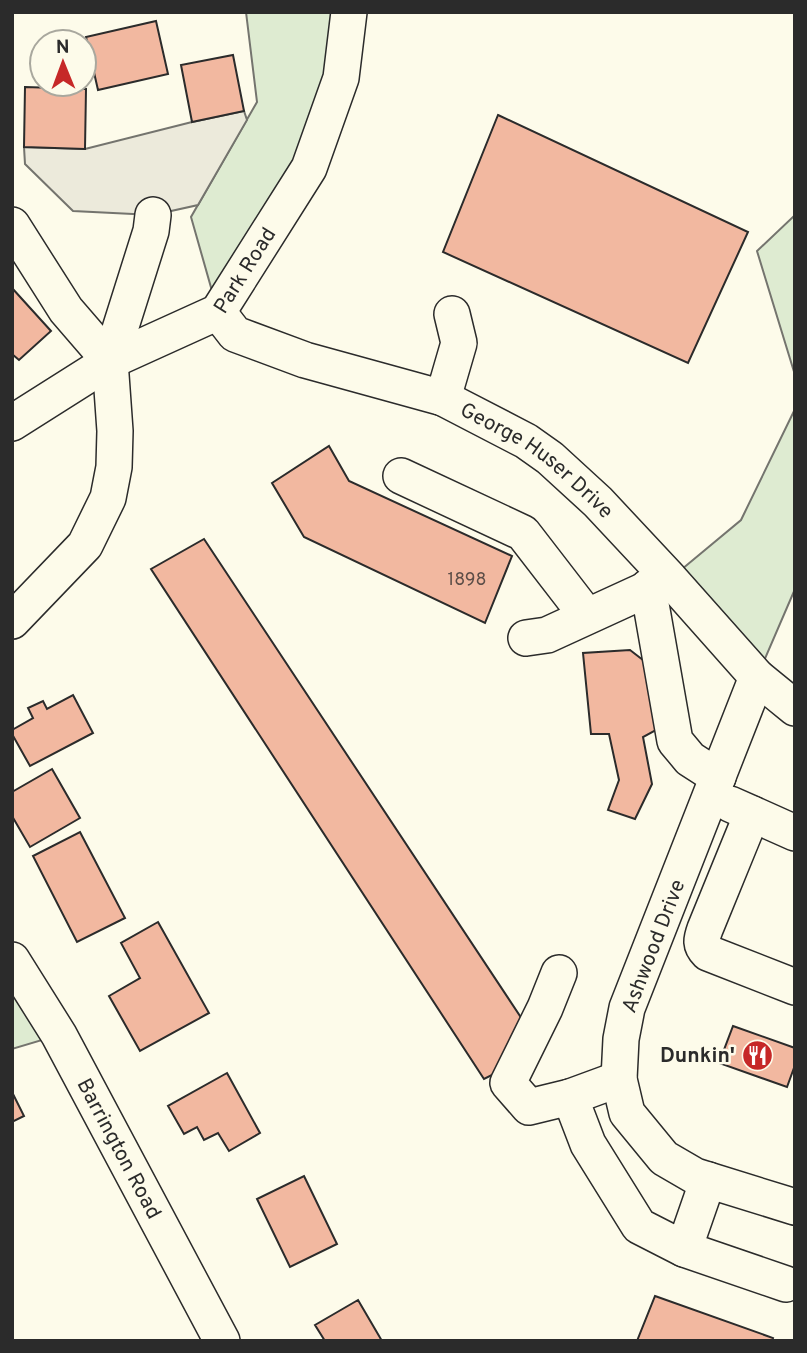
<svg xmlns="http://www.w3.org/2000/svg" width="807" height="1353" viewBox="0 0 807 1353" font-family="Overpass,sans-serif">
<style>
.green{fill:#deebd1;stroke:#74746e;stroke-width:2}
.parking{fill:#eceadb;stroke:#74746e;stroke-width:2}
.building{fill:#f2b8a0;stroke:#2b2b2b;stroke-width:2}
.lines{fill:none;stroke-linecap:round;stroke-linejoin:round}
.minor-casing{stroke:#2b2b2b;stroke-width:38}
.minor{stroke:#fdfbea;stroke-width:35}
.labels{text-anchor:middle;stroke-width:5;stroke-linejoin:round;paint-order:stroke}
.number-label{font-size:18px;fill:#5d4e48}
.street-label{font-size:21px;fill:#2b2b2b;stroke:#fdfbea}
.poi-label{font-size:21px;font-weight:bold;fill:#2b2b2b;stroke:#fdfbea;text-anchor:end}
</style>
<rect width="100%" height="100%" fill="#fdfbea"/>
<path class="green" d="M 246,12 L 349,12 L 341,78 L 218,312 L 191,217 L 257,102 Z
M 795,215 L 795,375 L 757,251 Z
M 795,409 L 795,589 L 757,677 L 670,579 L 741,520 Z
M 12,960 L 59,1035 L 12,1049 Z"/>
<path class="parking" d="M 244,111 L 247,120 L 198,205 L 153,215 L 73,211 L 25,164 L 24,147 L 85,149 L 192,122 Z"/>
<path class="building" d="M 156,21 L 168,74 L 98,90 L 86,37 Z
M 233,55 L 244,111 L 192,122 L 181,65 Z
M 25,87 L 86,89 L 85,149 L 24,147 Z
M 498,115 L 748,232 L 688,363 L 443,252 Z
M 12,288 L 51,331 L 19,360 L 12,354 Z
M 329,446 L 349,481 L 512,556 L 485,623 L 304,537 L 272,483 Z
M 204,539 L 522,1019 L 506,1068 L 484,1079 L 151,569 Z
M 630,650 L 652,667 L 658,729 L 643,737 L 652,784 L 635,819 L 608,810 L 619,780 L 609,734 L 591,734 L 583,653 Z
M 73,695 L 93,733 L 30,766 L 12,734 L 12,730 L 33,718 L 28,708 L 43,701 L 47,709 Z
M 52,769 L 80,818 L 30,847 L 12,816 L 12,792 Z
M 80,832 L 125,918 L 77,942 L 33,856 Z
M 158,922 L 209,1013 L 140,1051 L 109,996 L 140,978 L 121,943 Z
M 733,1026 L 795,1048 L 795,1065 L 787,1087 L 719,1063 Z
M 227,1073 L 260,1133 L 229,1151 L 218,1133 L 204,1140 L 197,1127 L 184,1134 L 168,1106 Z
M 12,1092 L 24,1116 L 12,1122 Z
M 304,1176 L 337,1244 L 290,1267 L 257,1199 Z
M 655,1296 L 773,1338 L 772,1341 L 637,1341 Z
M 358,1300 L 382,1341 L 325,1341 L 315,1325 Z"/>
<g class="lines">
<defs>
<g id="minor">
<path d="M 12,225 L 66,310 L 110,361 L 115,431 L 114,467 L 108,498 L 85,545 L 12,621"/>
<path id="s1" d="M 218,312 L 235,334 L 305,360 L 443,398 L 526,441 L 550,458 L 598,502 L 670,579 L 757,677 L 795,708"/>
<path d="M 110,361 L 151,231 L 153,215"/>
<path d="M 443,398 L 459,343 L 452,314"/>
<path id="s2" d="M 12,423 L 110,361 L 218,312 L 309,168 L 341,78 L 349,12"/>
<path d="M 401,476 L 523,533 L 587,616"/>
<path d="M 648,587 L 675,741 L 690,759 L 718,777"/>
<path d="M 526,638 L 547,635 L 667,580"/>
<path d="M 757,677 L 627,1008 L 621,1039 L 619,1079 L 627,1113 L 664,1158 L 695,1176 L 795,1207"/>
<path d="M 730,804 L 795,833"/>
<path d="M 752,814 L 705,929 C 701,940 700,945 708,953 L 795,987"/>
<path id="s3" d="M 12,960 L 59,1035 L 222,1341"/>
<path d="M 559,973 L 545,1008 L 508,1083 L 529,1107 L 570,1097"/>
<path d="M 619,1079 L 570,1097 L 588,1144 L 639,1226 L 684,1249 L 708,1180"/>
<path d="M 684,1249 L 786,1284"/>
</g>
</defs>
<use href="#minor" class="minor-casing"/>
<use href="#minor" class="minor"/>
</g>
<defs>
<symbol id="restaurant-disc" viewBox="-11 -11 22 22"><circle r="9.5" fill="#c62828" stroke="#fdfbea"/><path d="M-5-6h1v4h1v-4h1v4h1v-4h1v5L-1.5 .5V6h-2V.5L-5-1ZM5-6V6H3V1.5H1.5Q1.5-4 5-6Z" fill="#fff"/></symbol>
</defs>
<g fill-rule="evenodd">
<use href="#restaurant-disc" x="740" y="1038" width="35" height="35"/>
</g>
<g class="labels">
<g class="number-label">
<text x="467" y="585">1898</text>
</g>
<g class="street-label">
<text dy="7" stroke="none"><textPath href="#s2" startOffset="284">Park Road</textPath></text>
<text dy="7" stroke="none"><textPath href="#s1" startOffset="359">George Huser Drive</textPath></text>
<text transform="translate(653 946) rotate(-69)" y="7">Ashwood Drive</text>
<text dy="7" stroke="none"><textPath href="#s3" startOffset="217">Barrington Road</textPath></text>
</g>
<g class="poi-label">
<text x="735" y="1062">Dunkin'</text>
</g>
</g>
<rect width="807" height="1353" fill="none" stroke="#2b2b2b" stroke-width="28"/>
<g transform="translate(63 63) rotate(359)"><circle r="33" fill="#fdfbea" stroke="#a9a89e" stroke-width="2"/>
<path d="M0-5L12 26L0 18L-12 26Z" fill="#c62828"/>
<text y="-10" font-size="19" font-weight="bold" text-anchor="middle" fill="#2b2b2b">N</text>
</g>
</svg>
